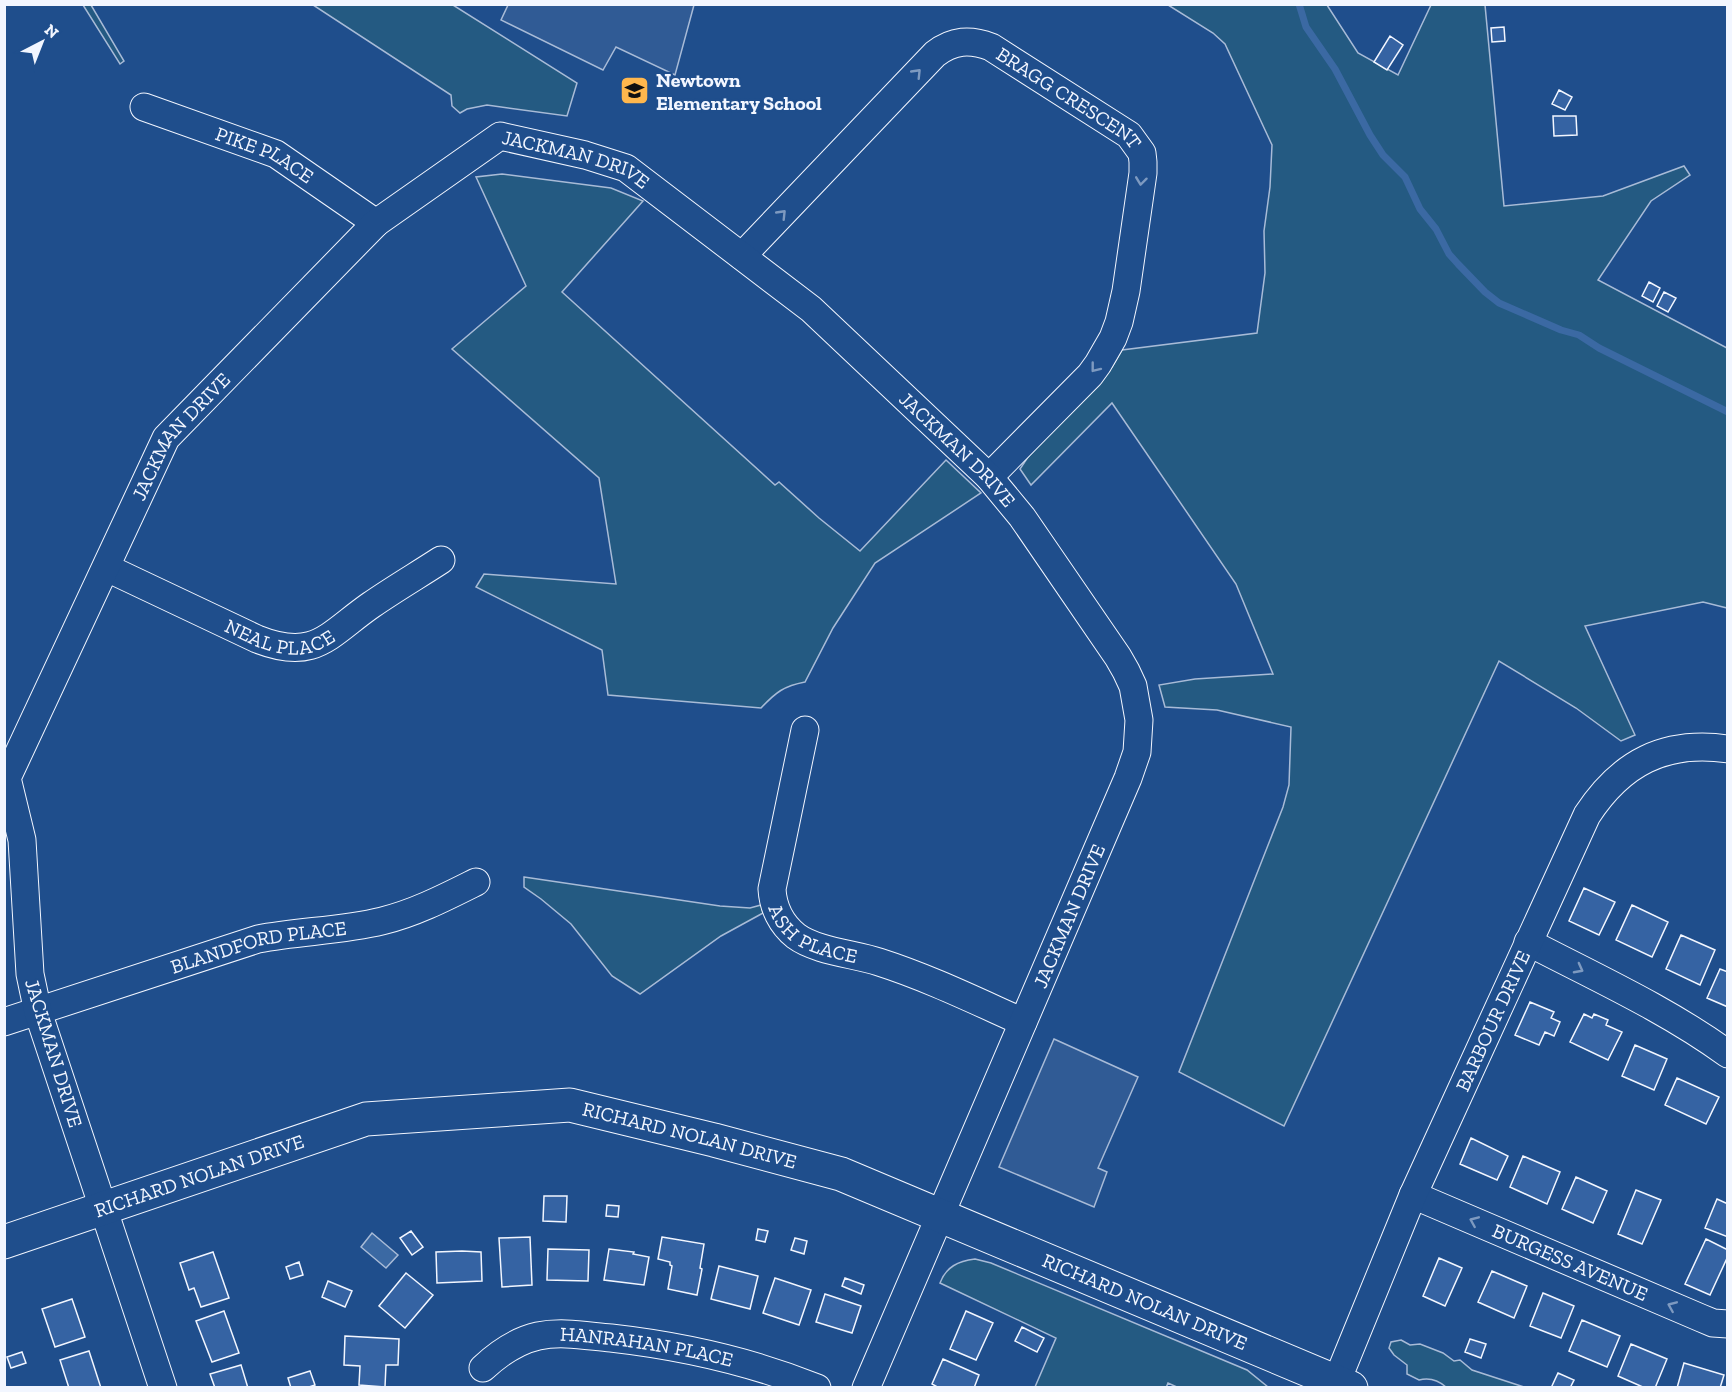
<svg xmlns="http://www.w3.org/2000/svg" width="1732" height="1392" viewBox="0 0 1732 1392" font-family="'Zilla Slab',serif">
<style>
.green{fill:#245a82;stroke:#a8bbd7;stroke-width:1.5}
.parking{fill:#305b95;stroke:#a8bbd7;stroke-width:1.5}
.water{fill:#3b69a3;stroke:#a8bbd7;stroke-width:1.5}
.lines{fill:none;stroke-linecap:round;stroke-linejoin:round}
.stream{stroke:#3b69a3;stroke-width:7}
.building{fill:#3563a3;stroke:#f2f6ff;stroke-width:1.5}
.minor-casing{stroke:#f2f6ff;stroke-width:29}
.major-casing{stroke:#f2f6ff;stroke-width:35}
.minor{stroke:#1f4e8c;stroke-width:27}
.major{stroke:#1f4e8c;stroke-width:33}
.oneway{stroke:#7e9ac0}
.labels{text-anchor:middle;stroke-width:4.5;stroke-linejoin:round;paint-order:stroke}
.poi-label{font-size:20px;font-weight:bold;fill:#f2f6ff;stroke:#1f4e8c;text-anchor:start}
.street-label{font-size:20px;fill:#f2f6ff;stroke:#1f4e8c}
</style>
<rect width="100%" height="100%" fill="#1f4e8c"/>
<path class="green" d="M 83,5 L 91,5 L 124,61 L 120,64 Z
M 313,5 L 453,5 L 577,83 L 567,116 L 487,105 L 467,109 L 460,113 L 452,106 L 451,95 Z
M 1168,5 L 1327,5 L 1358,53 L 1398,75 L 1431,5 L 1485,5 L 1504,206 L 1603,196 L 1684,166 L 1690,175 L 1651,201 L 1598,280 L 1727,348 L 1727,608 L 1703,602 L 1585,626 L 1635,735 L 1621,741 L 1576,708 L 1499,661 L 1284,1126 L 1179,1072 L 1283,807 L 1289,785 L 1291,727 L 1217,710 L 1165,707 L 1159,685 L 1195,679 L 1273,674 L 1236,584 L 1112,403 L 1031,485 L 1020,469 L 1028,457 L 1112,367 L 1122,350 L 1257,333 L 1265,273 L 1264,231 L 1270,187 L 1272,145 L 1225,44 L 1213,33 Z
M 502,174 L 611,188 L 643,201 L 562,292 L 775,485 L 779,482 L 819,518 L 860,551 L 946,460 L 981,493 L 875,563 L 833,628 L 805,682 C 784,686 776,692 761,708 L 608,695 L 602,650 L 476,587 L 484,574 L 616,584 L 599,478 L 452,349 L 526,286 L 476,177 Z
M 524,877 L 720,906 L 750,908 L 761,905 L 763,913 L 721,936 L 640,994 L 612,976 L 571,924 L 541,899 L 524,887 Z
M 975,1259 L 991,1263 L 1247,1370 L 1268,1387 L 1179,1388 L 1168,1383 L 1166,1388 L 1035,1387 L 1056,1338 L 940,1283 C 946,1267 958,1261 975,1259 Z
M 1401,1340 L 1410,1345 L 1420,1344 L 1443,1353 L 1454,1361 L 1460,1360 L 1472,1370 L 1524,1387 L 1446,1387 C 1438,1380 1430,1377 1419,1380 L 1407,1374 L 1407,1365 L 1394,1355 L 1389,1348 L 1391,1342 Z"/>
<path class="parking" d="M 508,5 L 508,4 L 694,5 L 675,75 L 616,47 L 603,70 L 501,20 Z
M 1054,1039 L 1138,1077 L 1098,1168 L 1107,1172 L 1094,1207 L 999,1167 Z"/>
<path class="water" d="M 372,1233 L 398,1255 L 386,1268 L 361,1247 Z"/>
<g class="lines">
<path class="stream" d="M 1299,4 L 1306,27 L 1335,69 L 1370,135 L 1383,155 L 1405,177 L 1420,209 L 1436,229 L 1449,254 L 1458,264 L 1485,292 L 1499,303 L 1561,330 L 1579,335 L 1599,348 L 1728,412"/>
</g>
<path class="building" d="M 1504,27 L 1505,41 L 1492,42 L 1491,28 Z
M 1390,36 L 1403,45 L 1387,70 L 1374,62 Z
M 1559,90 L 1572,97 L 1565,110 L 1552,104 Z
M 1553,116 L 1576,116 L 1577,135 L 1554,136 Z
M 1649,282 L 1660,288 L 1653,302 L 1642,296 Z
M 1664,292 L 1676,298 L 1668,312 L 1657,306 Z
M 1584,888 L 1615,902 L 1599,935 L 1569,921 Z
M 1632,905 L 1668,922 L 1652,957 L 1616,940 Z
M 1681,935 L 1715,950 L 1700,985 L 1666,969 Z
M 1720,969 L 1728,972 L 1728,1007 L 1707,998 Z
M 1530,1002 L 1554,1012 L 1551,1018 L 1560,1022 L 1554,1036 L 1545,1032 L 1539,1045 L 1515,1035 Z
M 1584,1014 L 1592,1018 L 1594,1014 L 1608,1020 L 1606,1025 L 1622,1032 L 1608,1060 L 1570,1042 Z
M 1635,1045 L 1667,1059 L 1654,1090 L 1622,1076 Z
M 1677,1078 L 1719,1097 L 1706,1124 L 1665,1105 Z
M 1471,1138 L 1508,1156 L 1497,1180 L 1460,1164 Z
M 1523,1156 L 1560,1172 L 1547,1204 L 1510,1187 Z
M 1576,1177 L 1607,1191 L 1593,1223 L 1562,1209 Z
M 1636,1190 L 1661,1200 L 1642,1244 L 1618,1234 Z
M 544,1196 L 567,1196 L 566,1222 L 543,1221 Z
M 1717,1199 L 1728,1204 L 1728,1237 L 1705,1228 Z
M 607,1205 L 619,1206 L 618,1217 L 606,1216 Z
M 758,1229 L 768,1231 L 765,1242 L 756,1240 Z
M 411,1231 L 423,1247 L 412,1255 L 400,1238 Z
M 530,1237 L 532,1285 L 502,1287 L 499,1238 Z
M 662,1237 L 704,1244 L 700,1268 L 702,1269 L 697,1295 L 668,1289 L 672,1266 L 670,1265 L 670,1262 L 658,1259 Z
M 795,1238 L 807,1241 L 804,1254 L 791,1250 Z
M 1706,1239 L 1728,1250 L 1728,1256 L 1710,1295 L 1685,1284 Z
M 548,1249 L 589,1250 L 588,1281 L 547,1280 Z
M 609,1249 L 634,1252 L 633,1254 L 649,1257 L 644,1285 L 604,1280 Z
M 462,1251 L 481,1252 L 482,1281 L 437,1283 L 436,1252 Z
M 213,1252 L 229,1298 L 201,1307 L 194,1288 L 189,1290 L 180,1263 Z
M 1439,1258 L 1462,1268 L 1445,1306 L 1423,1296 Z
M 299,1262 L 303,1275 L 290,1279 L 286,1267 Z
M 719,1266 L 758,1276 L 750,1309 L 711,1299 Z
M 1492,1271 L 1527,1286 L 1514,1318 L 1478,1302 Z
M 406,1273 L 433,1295 L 405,1328 L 379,1306 Z
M 775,1278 L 811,1290 L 799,1325 L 763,1313 Z
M 845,1278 L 864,1285 L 861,1294 L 842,1286 Z
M 328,1281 L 352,1291 L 345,1307 L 322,1297 Z
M 1543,1293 L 1574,1306 L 1561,1338 L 1530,1326 Z
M 825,1294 L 861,1306 L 852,1333 L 816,1322 Z
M 72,1299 L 85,1337 L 55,1347 L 42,1309 Z
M 224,1311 L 239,1353 L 212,1362 L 196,1321 Z
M 966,1311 L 993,1323 L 976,1360 L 950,1349 Z
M 1582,1320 L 1620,1336 L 1607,1367 L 1569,1351 Z
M 1022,1327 L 1044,1338 L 1037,1352 L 1015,1341 Z
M 345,1336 L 399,1339 L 398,1365 L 386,1365 L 385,1387 L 359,1385 L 360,1366 L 344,1365 Z
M 1470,1339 L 1486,1344 L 1481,1358 L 1465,1352 Z
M 1631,1344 L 1667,1359 L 1655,1388 L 1645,1388 L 1618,1376 Z
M 89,1351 L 101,1388 L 69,1388 L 60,1360 Z
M 22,1352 L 26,1363 L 11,1368 L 7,1357 Z
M 943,1359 L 979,1375 L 974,1388 L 939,1388 L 932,1384 Z
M 1684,1363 L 1724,1375 L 1720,1388 L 1677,1388 Z
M 241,1365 L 248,1388 L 215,1388 L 210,1374 Z
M 310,1371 L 315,1385 L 306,1388 L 291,1388 L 288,1378 Z
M 1558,1373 L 1574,1380 L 1570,1388 L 1551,1388 Z"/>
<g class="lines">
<defs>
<g id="minor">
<path id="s1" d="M 144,107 L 276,154 L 376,223"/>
<path id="s2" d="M 742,256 L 935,54 C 953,40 970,39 991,47 L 1129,135 L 1142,153 L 1143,162 L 1143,173 L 1126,291 L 1119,322 L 1113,338 L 1098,364 L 1090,375 L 989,477"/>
<path id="s3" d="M 107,568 L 257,639 C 315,662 328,635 371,605 C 394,589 418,575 441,560"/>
<path id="s4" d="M 805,730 L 772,889 C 773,907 781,924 796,936 C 816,951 855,954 879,962 C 929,978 976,1001 1023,1022"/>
<path d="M 1528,942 C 1595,977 1666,1009 1728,1054"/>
<path id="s5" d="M 4,1022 L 258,939 C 299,931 341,931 382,921 C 415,913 446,897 476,882"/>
<path id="s6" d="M 1413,1195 L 1701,1318 L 1713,1323 L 1728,1324"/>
<path id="s7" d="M 483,1368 C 499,1353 516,1341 538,1336 C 562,1331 587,1336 611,1338 C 682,1346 750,1361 817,1388"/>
<path id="s8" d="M 163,1388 L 38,1012 L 30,974 L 22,840 L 7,778 L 166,438 L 376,223 L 500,136 L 585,155 L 626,168 L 811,309 L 989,477 L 1022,517 L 1118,657 L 1126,671 L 1133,686 L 1139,720 L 1137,752 L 1128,778 L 866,1388"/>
<path id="s9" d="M 1334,1388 L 1413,1195 L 1587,815 C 1621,763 1664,740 1728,749"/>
</g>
<g id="major">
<path id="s10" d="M 4,1242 L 366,1119 L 570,1105 L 714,1140 L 841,1174 L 1351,1388"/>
</g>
</defs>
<use href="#minor" class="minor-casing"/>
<use href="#major" class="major-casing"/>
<use href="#minor" class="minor"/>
<use href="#major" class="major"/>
</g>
<defs><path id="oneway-chevron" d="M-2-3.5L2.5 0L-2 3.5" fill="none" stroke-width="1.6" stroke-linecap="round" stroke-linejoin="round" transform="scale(1.5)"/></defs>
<g class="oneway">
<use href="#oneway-chevron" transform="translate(917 73) rotate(-46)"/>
<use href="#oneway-chevron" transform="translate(1141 181) rotate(97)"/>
<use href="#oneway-chevron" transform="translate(782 214) rotate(-46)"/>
<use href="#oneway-chevron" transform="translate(1095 368) rotate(128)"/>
<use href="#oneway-chevron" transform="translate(1579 969) rotate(28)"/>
<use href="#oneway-chevron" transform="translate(1474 1221) rotate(-157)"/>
<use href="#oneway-chevron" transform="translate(1672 1306) rotate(-157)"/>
</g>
<defs>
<symbol id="school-square" viewBox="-11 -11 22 22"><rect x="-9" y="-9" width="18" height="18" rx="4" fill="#ffb74d" stroke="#1f4e8c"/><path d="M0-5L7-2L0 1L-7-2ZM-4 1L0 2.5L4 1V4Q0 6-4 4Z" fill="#111"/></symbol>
</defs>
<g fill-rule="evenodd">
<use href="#school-square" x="618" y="74" width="33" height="33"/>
</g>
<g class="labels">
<g class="poi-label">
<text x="656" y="87">Newtown<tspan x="656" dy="23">Elementary School</tspan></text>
</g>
<g class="street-label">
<text dy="7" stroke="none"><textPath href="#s2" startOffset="432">BRAGG CRESCENT</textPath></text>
<text dy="7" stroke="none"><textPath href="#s1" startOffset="130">PIKE PLACE</textPath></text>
<text dy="7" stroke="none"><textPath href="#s8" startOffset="1540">JACKMAN DRIVE</textPath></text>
<text dy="7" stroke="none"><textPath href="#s8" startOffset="1018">JACKMAN DRIVE</textPath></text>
<text dy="7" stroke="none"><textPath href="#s8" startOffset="2026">JACKMAN DRIVE</textPath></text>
<text dy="7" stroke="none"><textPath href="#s3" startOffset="189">NEAL PLACE</textPath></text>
<text transform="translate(1069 916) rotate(-67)" y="7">JACKMAN DRIVE</text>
<text dy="7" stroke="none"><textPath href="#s4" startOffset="230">ASH PLACE</textPath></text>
<text dy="7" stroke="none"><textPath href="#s5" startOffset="266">BLANDFORD PLACE</textPath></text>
<text dy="7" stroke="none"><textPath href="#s9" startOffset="400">BARBOUR DRIVE</textPath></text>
<text transform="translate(54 1053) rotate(73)" y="7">JACKMAN DRIVE</text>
<text dy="7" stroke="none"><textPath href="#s10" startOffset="710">RICHARD NOLAN DRIVE</textPath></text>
<text dy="7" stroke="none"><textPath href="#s10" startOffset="206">RICHARD NOLAN DRIVE</textPath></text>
<text dy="7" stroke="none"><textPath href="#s6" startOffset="171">BURGESS AVENUE</textPath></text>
<text dy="7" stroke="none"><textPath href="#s10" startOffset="1196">RICHARD NOLAN DRIVE</textPath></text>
<text dy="7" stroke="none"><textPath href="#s7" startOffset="174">HANRAHAN PLACE</textPath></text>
</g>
</g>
<rect width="1732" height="1392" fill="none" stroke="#f2f6ff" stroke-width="12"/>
<g transform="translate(42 42) rotate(42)" stroke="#1f4e8c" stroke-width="4.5" paint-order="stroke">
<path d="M0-4.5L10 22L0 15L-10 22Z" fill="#f2f6ff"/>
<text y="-9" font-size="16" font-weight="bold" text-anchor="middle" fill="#f2f6ff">N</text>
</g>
</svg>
